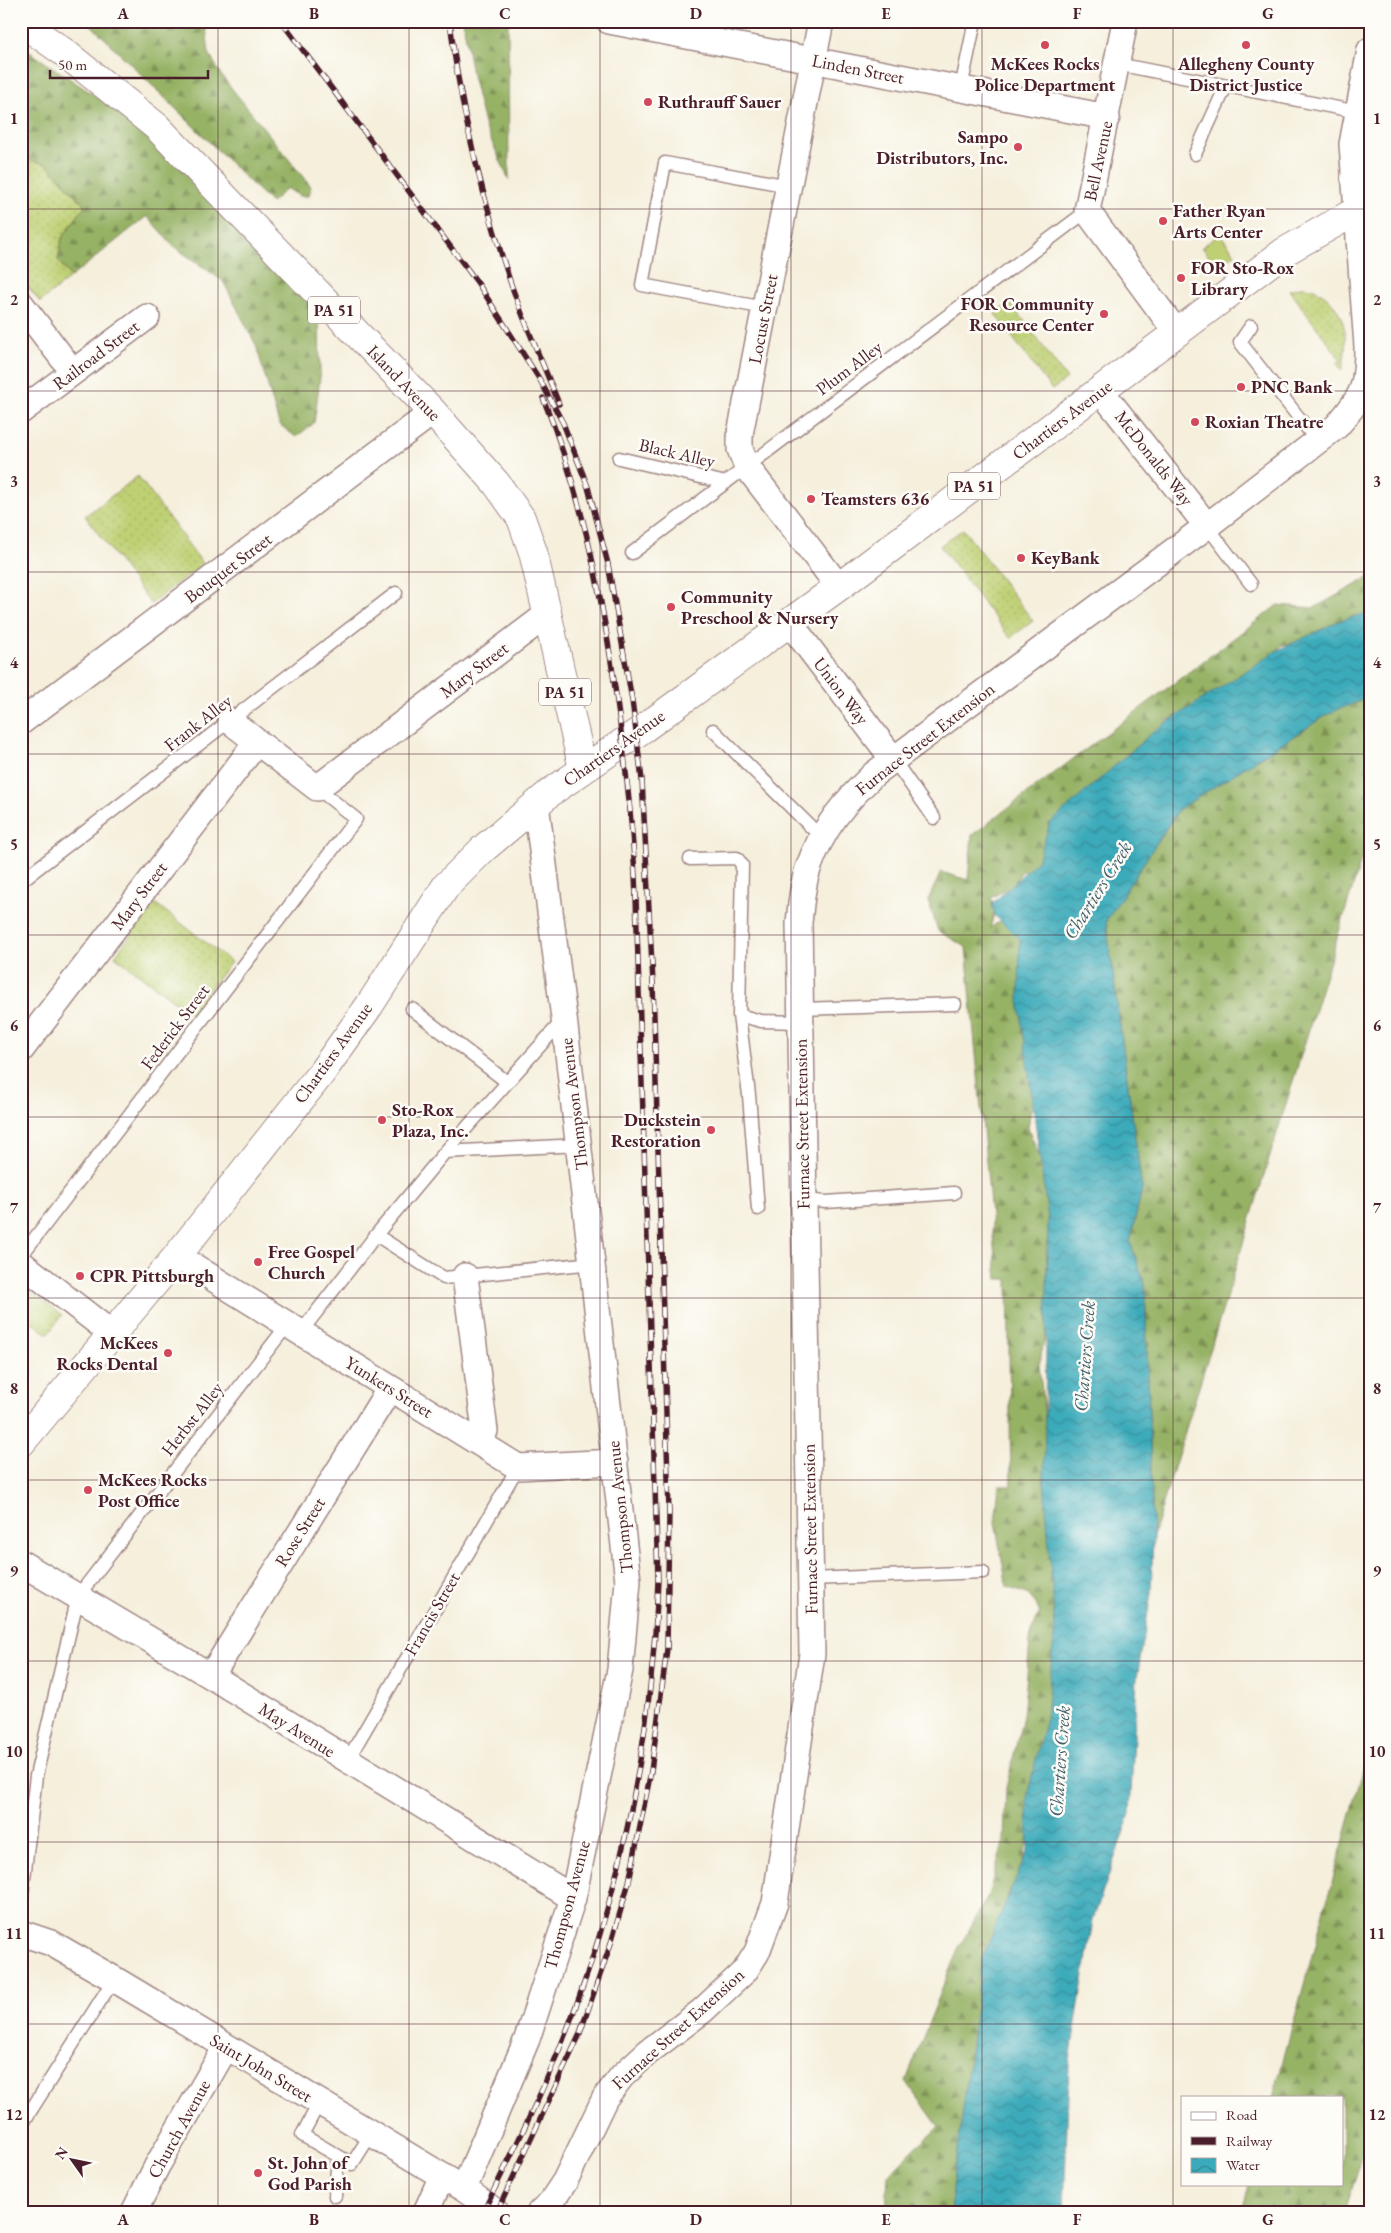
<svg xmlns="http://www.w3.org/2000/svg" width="1391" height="2233" viewBox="0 0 1391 2233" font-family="'EB Garamond',serif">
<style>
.grass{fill:url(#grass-dots);stroke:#84784f}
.forest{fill:url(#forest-firs);stroke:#706848}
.green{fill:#bed073;stroke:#84784f}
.water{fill:url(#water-waves);stroke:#426472}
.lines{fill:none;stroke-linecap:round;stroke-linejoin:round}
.lane-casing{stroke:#a08784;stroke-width:15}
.street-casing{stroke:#a08784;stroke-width:28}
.primary-casing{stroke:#a08784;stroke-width:30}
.lane{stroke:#fff;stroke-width:12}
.street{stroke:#fff;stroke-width:25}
.primary{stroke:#fff;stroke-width:28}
.rail-casing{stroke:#4a1f2b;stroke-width:5.5}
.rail{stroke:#fdfcf7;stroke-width:4;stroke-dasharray:11;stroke-linecap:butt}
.grid{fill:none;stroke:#4a1f2b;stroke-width:1;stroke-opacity:0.55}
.poi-dot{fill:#d1495b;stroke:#fdfcf7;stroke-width:2}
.labels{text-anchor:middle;stroke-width:5;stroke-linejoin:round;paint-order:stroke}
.shield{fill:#fdfcf7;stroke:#806168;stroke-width:1}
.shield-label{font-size:16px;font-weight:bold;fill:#4a1f2b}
.poi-label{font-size:18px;font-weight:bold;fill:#4a1f2b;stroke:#fdfcf7;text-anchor:start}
.street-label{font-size:18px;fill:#4a1f2b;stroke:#fdfcf7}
.water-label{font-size:19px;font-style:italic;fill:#435e6b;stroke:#fdfcf7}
.neatline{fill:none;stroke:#4a1f2b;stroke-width:2}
.grid-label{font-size:16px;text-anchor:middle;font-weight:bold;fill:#4a1f2b}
</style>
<defs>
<pattern id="grass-dots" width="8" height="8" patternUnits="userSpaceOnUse" patternTransform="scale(1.25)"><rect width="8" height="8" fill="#bed073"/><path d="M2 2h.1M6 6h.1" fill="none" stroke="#a5b264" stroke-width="1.8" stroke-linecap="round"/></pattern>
<pattern id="forest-firs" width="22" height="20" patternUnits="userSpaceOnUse" patternTransform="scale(1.25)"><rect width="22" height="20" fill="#96b265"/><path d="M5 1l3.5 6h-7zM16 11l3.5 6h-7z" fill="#7c9053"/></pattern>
<pattern id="water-waves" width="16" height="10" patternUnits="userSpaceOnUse" patternTransform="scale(1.25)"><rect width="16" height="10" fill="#3baaba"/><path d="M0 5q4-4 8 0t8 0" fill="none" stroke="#348a97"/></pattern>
</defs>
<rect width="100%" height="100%" fill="#fdfcf7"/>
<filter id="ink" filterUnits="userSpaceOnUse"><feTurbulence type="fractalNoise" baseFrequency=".02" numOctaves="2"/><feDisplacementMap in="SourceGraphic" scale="10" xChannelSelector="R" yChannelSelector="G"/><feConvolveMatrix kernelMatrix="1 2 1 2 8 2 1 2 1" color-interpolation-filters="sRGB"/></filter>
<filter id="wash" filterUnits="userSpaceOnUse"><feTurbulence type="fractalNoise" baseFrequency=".0096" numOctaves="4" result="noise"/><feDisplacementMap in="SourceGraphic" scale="20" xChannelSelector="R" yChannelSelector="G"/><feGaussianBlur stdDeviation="1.12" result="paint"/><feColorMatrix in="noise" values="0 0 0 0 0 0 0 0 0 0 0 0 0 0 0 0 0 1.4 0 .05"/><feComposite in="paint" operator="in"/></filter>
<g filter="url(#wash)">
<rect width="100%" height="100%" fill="#f5efdc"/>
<path class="grass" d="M 22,156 L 48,165 L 85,206 L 62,238 L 58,260 L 71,277 L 40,302 L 21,278 Z
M 1300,287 C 1321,285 1340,307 1344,327 C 1347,341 1345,356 1342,371 L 1337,363 L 1341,360 L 1289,290 Z
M 1010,302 L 1067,379 L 1052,390 L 995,314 Z
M 138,476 L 203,564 L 151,604 L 85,516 Z
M 963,529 L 1033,621 L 1010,638 L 940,546 Z
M 155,903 L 231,962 L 191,1014 L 115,956 Z
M 21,1284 L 62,1315 L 48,1334 L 21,1314 Z"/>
<path class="forest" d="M 87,21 L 199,21 L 206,28 L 209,53 L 221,75 L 311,187 L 309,196 L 299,196 L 287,188 L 271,203 Z
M 463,21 L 508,21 L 509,180 L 484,124 L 472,75 Z
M 21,46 L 149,132 L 319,313 L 320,378 L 314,423 L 296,437 L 279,424 L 256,345 L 223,281 L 173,246 L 147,216 L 71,277 L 58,260 L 62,238 L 85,206 L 48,165 L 21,157 Z
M 1370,577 L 1370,617 C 1351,615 1350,614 1339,631 L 1298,644 L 1282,645 L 1270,659 L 1195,715 L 1167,720 L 1162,730 L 1134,757 L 1118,762 L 1115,775 L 1095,790 L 1090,787 C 1081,806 1066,814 1048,824 L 1051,839 L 1035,870 L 1022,871 L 1013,885 L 991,898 L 996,907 L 990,928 L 1011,914 L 1020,916 L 1036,1075 L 1028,1128 L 1056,1197 L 1046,1247 L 1049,1321 L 1039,1364 L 1048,1446 L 1043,1480 L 1050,1504 L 1059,1670 L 1016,1899 L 972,2212 L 886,2212 L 888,2175 L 915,2148 L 939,2127 L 906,2081 L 957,1951 L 988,1896 L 1004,1840 L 1006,1788 L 1023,1716 L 1031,1632 L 1040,1612 L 1029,1595 L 1007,1587 L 995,1522 L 999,1486 L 1011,1486 L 1008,1279 L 997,1279 L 966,947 L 938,931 L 928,900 L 941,872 L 968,880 L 972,835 L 1278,605 L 1314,608 Z
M 1370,697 L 1370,831 L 1153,1536 L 1145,1285 L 1130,1242 L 1142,1189 L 1106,921 L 1178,810 L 1330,713 Z
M 1370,1745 L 1370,2130 L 1345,2212 L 1242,2212 L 1249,2184 L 1342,2184 L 1342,2097 L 1273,2097 Z"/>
<path class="green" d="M 1220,234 L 1235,254 L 1217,267 L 1202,247 Z"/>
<path class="water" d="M 1370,612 L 1370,697 L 1330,713 L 1178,810 L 1106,921 L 1142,1189 L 1130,1242 L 1145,1285 L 1153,1536 L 1151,1594 L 1137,1678 L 1130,1814 L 1093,1920 L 1069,2065 L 1064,2212 L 950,2212 L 982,1958 L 1028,1850 L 1027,1797 L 1046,1717 L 1055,1627 L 1044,1480 L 1048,1219 L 1019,1000 L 1020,939 L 995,916 L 992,904 L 1038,860 L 1050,823 L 1154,731 L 1276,651 L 1339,621 Z"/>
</g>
<g filter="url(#ink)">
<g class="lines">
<defs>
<path id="lane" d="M 1117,64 L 1358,112
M 961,88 L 975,21
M 1195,154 L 1226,86
M 765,308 L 642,285 L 665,163 L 789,186
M 1251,326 L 1240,342 L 1317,441
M 619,458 L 726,483
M 1207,526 L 1251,584
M 632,553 L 1087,211
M 713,730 L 821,837
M 893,759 L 934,818
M 690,859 L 737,858 L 742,865 L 739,1015 L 761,1021 L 800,1022
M 21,881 L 396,593
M 412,1009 L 507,1082
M 800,1009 L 955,1004
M 739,1015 L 749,1095 L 758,1209
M 445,1152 L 579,1145
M 804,1200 L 826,1202 L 954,1193
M 376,1235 L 444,1278 L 593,1263
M 21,1256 L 356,819 L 317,788
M 301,1332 L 376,1235 L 445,1152 L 564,1019
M 811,1579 L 983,1572
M 347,1761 L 518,1467
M 21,1904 L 36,1776 L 78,1596 L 288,1324
M 319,2103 L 302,2135 L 352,2164 L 371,2134
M 21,2126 L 114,1979
M 335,2196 L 338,2156"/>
<path id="street" d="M 609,21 L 1107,117
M 821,21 L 740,434 L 740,449 L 747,467 L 839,587
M 1125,21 L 1087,211 L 1177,333
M 21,304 L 73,372
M 1101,391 L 1207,526
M 21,411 L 147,317
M 790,623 L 893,759
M 230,721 L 317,788 L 548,614
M 21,722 L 433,412
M 21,1050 L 257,742
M 177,1256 L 518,1467 L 615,1462
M 21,1263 L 111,1333
M 465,1276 L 485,1431 L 478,1442
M 21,1563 L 211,1676 L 573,1898
M 211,1676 L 390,1388
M 21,1933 L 51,1943 L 114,1979 L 464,2189 L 496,2212
M 464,2189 L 527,2039 L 573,1898 L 620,1670 L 628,1581 L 564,1018 L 536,804
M 134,2212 L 157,2166 L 226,2047
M 426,2212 L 442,2176
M 540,2212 L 551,2202 L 565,2181 L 605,2098 L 622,2076 L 648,2052 L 702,2011 L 745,1971 L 757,1952 L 775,1903 L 812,1654 L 799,923 C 801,905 802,885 808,869 C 822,828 844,803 874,774 L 1207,526 L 1337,426 C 1364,394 1367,388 1367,346 L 1352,144 L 1370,50"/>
<path id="primary" d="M 21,22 L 65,53 L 157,127 L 235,208 L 433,412 L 496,483 L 521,518 L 533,552 L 583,769
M 1355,178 L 1370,175
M 21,1443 L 177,1256 L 322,1072 L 369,1006 L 446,886 L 483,849 L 551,792 L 644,728 L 848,580 L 1284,252 L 1358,210 L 1370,208"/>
</defs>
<use href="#lane" class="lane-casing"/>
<use href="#street" class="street-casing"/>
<use href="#primary" class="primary-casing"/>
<use href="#lane" class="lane"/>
<use href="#street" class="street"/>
<use href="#primary" class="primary"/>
<defs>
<path id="rail" d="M 281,21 L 477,282 L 540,380 L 563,423 L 588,487 L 608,564 L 632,700 L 642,780 L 653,983 L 666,1413 L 669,1512 L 667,1649 L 651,1771 L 629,1882 L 611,1943 L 579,2036 L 497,2212
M 450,21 C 460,110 482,196 510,281 C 524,323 543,363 559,404
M 483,2212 C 513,2152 543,2092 567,2030 C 623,1885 652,1734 658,1580 L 636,897 C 633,822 624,748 613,674 C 599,580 579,486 543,398
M 1370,2212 L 1370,2211"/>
</defs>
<use href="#rail" class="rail-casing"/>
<use href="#rail" class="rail"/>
</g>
</g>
<path class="grid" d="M 218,21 L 218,2212M 409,21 L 409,2212M 600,21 L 600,2212M 791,21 L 791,2212M 982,21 L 982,2212M 1173,21 L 1173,2212M 21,209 L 1370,209M 21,391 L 1370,391M 21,572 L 1370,572M 21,754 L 1370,754M 21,935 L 1370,935M 21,1117 L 1370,1117M 21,1298 L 1370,1298M 21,1480 L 1370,1480M 21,1661 L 1370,1661M 21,1842 L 1370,1842M 21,2024 L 1370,2024"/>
<g class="poi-dot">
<circle cx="1045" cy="45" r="5"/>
<circle cx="1246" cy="45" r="5"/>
<circle cx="648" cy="102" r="5"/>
<circle cx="1018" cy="147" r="5"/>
<circle cx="1163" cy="221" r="5"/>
<circle cx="1181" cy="278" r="5"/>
<circle cx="1104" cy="314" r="5"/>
<circle cx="1241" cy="387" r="5"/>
<circle cx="1195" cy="422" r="5"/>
<circle cx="811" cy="499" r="5"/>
<circle cx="1021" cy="558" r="5"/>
<circle cx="671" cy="607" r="5"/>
<circle cx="382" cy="1120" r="5"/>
<circle cx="711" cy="1130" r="5"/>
<circle cx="258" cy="1262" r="5"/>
<circle cx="80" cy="1276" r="5"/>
<circle cx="168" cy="1353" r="5"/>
<circle cx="88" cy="1490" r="5"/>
<circle cx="258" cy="2173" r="5"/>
</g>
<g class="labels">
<g class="shield">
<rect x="308" y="296.5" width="52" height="27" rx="4"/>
<rect x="948" y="472.5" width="52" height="27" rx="4"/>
<rect x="539" y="678.5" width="52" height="27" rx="4"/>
</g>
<g class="shield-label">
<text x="334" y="316">PA 51</text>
<text x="974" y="492">PA 51</text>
<text x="565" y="698">PA 51</text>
</g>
<g class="poi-label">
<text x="1045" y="70" text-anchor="middle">McKees Rocks<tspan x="1045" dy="21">Police Department</tspan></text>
<text x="1246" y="70" text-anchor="middle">Allegheny County<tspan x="1246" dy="21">District Justice</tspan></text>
<text x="658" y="108">Ruthrauff Sauer</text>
<text x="1008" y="143" text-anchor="end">Sampo<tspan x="1008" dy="21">Distributors, Inc.</tspan></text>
<text x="1173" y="217">Father Ryan<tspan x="1173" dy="21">Arts Center</tspan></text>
<text x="1191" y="274">FOR Sto-Rox<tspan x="1191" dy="21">Library</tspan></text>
<text x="1094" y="310" text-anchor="end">FOR Community<tspan x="1094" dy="21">Resource Center</tspan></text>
<text x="1251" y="393">PNC Bank</text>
<text x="1205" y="428">Roxian Theatre</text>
<text x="821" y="505">Teamsters 636</text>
<text x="1031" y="564">KeyBank</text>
<text x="681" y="603">Community<tspan x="681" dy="21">Preschool &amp; Nursery</tspan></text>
<text x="392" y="1116">Sto-Rox<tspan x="392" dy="21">Plaza, Inc.</tspan></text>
<text x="701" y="1126" text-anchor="end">Duckstein<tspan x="701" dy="21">Restoration</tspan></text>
<text x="268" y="1258">Free Gospel<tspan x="268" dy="21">Church</tspan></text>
<text x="90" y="1282">CPR Pittsburgh</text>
<text x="158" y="1349" text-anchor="end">McKees<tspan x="158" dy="21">Rocks Dental</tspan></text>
<text x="98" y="1486">McKees Rocks<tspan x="98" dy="21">Post Office</tspan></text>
<text x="268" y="2169">St. John of<tspan x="268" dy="21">God Parish</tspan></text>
</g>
<g class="street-label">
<text transform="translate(858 69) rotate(11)" y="6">Linden Street</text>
<text transform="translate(1098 161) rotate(-78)" y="6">Bell Avenue</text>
<text transform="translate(763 319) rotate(-79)" y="6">Locust Street</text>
<text transform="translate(96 355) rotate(-37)" y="6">Railroad Street</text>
<text transform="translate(849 368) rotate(-37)" y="6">Plum Alley</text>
<text transform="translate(404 383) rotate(46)" y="6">Island Avenue</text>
<text transform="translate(1062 420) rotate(-37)" y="6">Chartiers Avenue</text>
<text transform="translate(677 453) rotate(13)" y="6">Black Alley</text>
<text transform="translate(1154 458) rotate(52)" y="6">McDonalds Way</text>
<text transform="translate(228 568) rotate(-37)" y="6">Bouquet Street</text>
<text transform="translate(474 670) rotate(-37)" y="6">Mary Street</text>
<text transform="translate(841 691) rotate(53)" y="6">Union Way</text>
<text transform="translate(198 723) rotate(-38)" y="6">Frank Alley</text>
<text transform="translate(925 739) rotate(-38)" y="6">Furnace Street Extension</text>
<text transform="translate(614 748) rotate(-35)" y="6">Chartiers Avenue</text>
<text transform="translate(139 896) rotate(-53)" y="6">Mary Street</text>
<text transform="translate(175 1027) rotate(-53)" y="6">Federick Street</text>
<text transform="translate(333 1053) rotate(-54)" y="6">Chartiers Avenue</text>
<text transform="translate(574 1104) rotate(-97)" y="6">Thompson Avenue</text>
<text transform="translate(802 1124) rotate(-91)" y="6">Furnace Street Extension</text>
<text transform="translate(389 1387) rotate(32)" y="6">Yunkers Street</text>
<text transform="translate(192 1419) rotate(-52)" y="6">Herbst Alley</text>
<text transform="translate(620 1507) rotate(-96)" y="6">Thompson Avenue</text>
<text transform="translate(810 1529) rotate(-91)" y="6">Furnace Street Extension</text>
<text transform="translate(300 1532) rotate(-58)" y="6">Rose Street</text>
<text transform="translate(432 1614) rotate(-60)" y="6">Francis Street</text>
<text transform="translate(297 1730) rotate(32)" y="6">May Avenue</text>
<text transform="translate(567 1905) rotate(-75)" y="6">Thompson Avenue</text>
<text transform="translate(678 2029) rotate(-42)" y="6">Furnace Street Extension</text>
<text transform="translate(261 2068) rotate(31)" y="6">Saint John Street</text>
<text transform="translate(179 2129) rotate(-61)" y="6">Church Avenue</text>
</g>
<g class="water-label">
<text transform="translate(1097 890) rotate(-58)" y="7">Chartiers Creek</text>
<text transform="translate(1084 1356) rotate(-86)" y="7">Chartiers Creek</text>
<text transform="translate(1059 1761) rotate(-86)" y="7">Chartiers Creek</text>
</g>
</g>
<rect width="1391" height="2233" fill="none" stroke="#fdfcf7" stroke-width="55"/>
<rect x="1181" y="2096" width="162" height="90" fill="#fdfcf7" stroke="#b5a4a5"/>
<rect x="1191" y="2112" width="25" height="8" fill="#ffffff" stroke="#b5a4a5"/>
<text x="1226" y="2120" font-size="15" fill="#4a1f2b">Road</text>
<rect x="1191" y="2137" width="25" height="8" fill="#4a1f2b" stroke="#b5a4a5"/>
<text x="1226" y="2146" font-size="15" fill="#4a1f2b">Railway</text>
<rect x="1191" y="2158" width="25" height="15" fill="url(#water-waves)" stroke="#b5a4a5"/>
<text x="1226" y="2170" font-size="15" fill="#4a1f2b">Water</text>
<g transform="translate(72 2160) rotate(303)" stroke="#fdfcf7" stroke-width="4" paint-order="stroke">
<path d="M0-4L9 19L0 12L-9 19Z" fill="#4a1f2b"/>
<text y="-8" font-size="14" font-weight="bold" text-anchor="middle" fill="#4a1f2b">N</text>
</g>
<path d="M50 70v8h158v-8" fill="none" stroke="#4a1f2b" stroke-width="2.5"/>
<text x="58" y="70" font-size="15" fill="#4a1f2b" stroke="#fdfcf7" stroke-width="4" paint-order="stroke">50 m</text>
<rect x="28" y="28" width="1336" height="2178" class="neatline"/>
<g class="grid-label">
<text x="123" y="19">A</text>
<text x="314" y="19">B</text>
<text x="505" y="19">C</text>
<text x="696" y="19">D</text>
<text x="886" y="19">E</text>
<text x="1077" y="19">F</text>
<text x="1268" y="19">G</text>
<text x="14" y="124">1</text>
<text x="1377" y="124">1</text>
<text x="14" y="305">2</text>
<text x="1377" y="305">2</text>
<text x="14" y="487">3</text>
<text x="1377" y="487">3</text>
<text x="14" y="668">4</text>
<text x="1377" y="668">4</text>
<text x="14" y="850">5</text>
<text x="1377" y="850">5</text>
<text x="14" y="1031">6</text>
<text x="1377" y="1031">6</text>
<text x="14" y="1213">7</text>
<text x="1377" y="1213">7</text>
<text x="14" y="1394">8</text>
<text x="1377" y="1394">8</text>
<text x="14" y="1576">9</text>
<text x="1377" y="1576">9</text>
<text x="14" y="1757">10</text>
<text x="1377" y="1757">10</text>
<text x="14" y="1939">11</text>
<text x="1377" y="1939">11</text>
<text x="14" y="2120">12</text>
<text x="1377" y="2120">12</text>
<text x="123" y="2225">A</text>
<text x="314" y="2225">B</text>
<text x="505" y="2225">C</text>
<text x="696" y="2225">D</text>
<text x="886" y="2225">E</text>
<text x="1077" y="2225">F</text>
<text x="1268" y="2225">G</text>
</g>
</svg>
